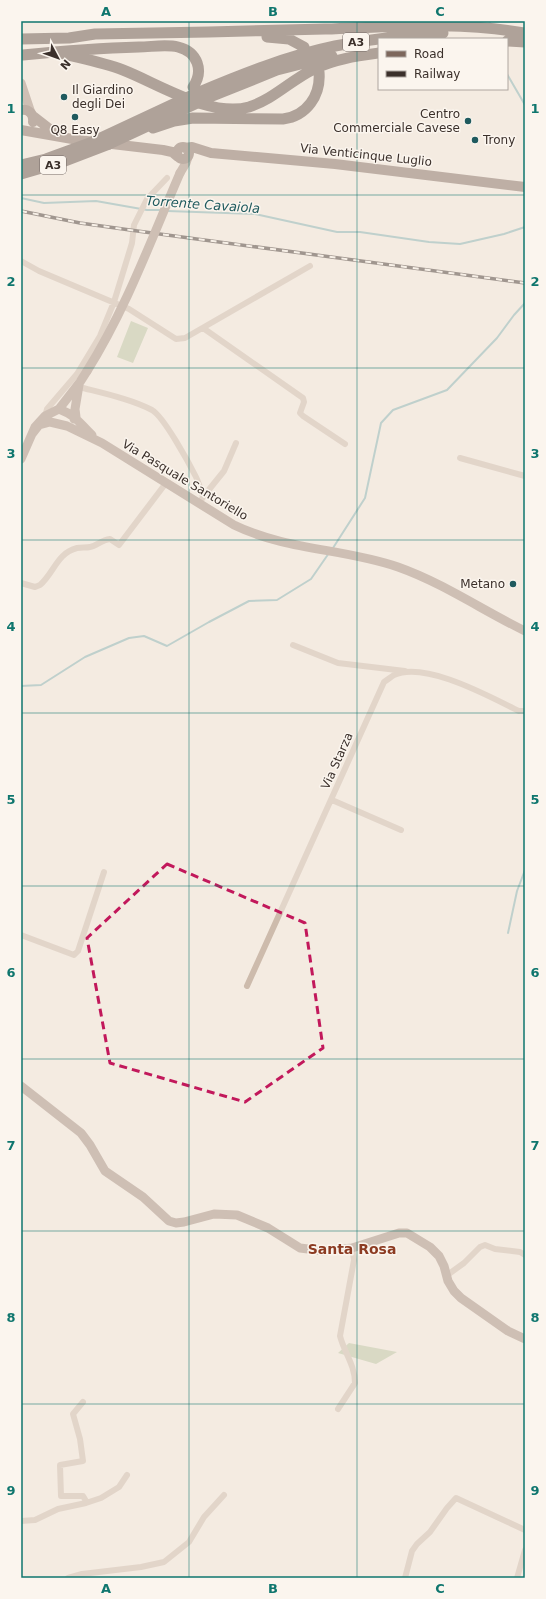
<svg xmlns="http://www.w3.org/2000/svg" width="546" height="1599" viewBox="0 0 546 1599" font-family="'DejaVu Sans',sans-serif">
<style>
.green{fill:#b8c4a0}
.lines{fill:none;stroke-linecap:round;stroke-linejoin:round}
.stream{stroke:#7fb0b2;stroke-width:2}
.street{stroke:#cdbbac;stroke-width:6}
.secondary{stroke:#a18a7d;stroke-width:9}
.primary{stroke:#7d675c;stroke-width:10}
.highway{stroke:#5c4a42;stroke-width:11}
.rail-casing{stroke:#3b302b;stroke-width:3.5}
.rail{stroke:#fbf5ee;stroke-width:2;stroke-dasharray:6;stroke-linecap:butt}
.secondary-bridge{stroke:#a18a7d;stroke-width:9}
.highway-bridge{stroke:#5c4a42;stroke-width:11}
.marked{fill:none;stroke:#c2185b;stroke-width:3;stroke-dasharray:8 5;stroke-linejoin:round}
.grid{fill:none;stroke:#0f766e;stroke-width:1;stroke-opacity:0.55}
.poi-dot{fill:#1f5a5e;stroke:#fbf5ee;stroke-width:1.5}
.labels{text-anchor:middle;stroke-width:3;stroke-linejoin:round;paint-order:stroke}
.shield{fill:#fbf5ee;stroke:#756b66;stroke-width:1}
.shield-label{font-size:11px;font-weight:bold;fill:#3b302b}
.poi-label{font-size:12px;fill:#3b302b;stroke:#fbf5ee;text-anchor:start}
.street-label{font-size:12px;fill:#3b302b;stroke:#fbf5ee}
.water-label{font-size:13px;font-style:italic;fill:#1f5a5e;stroke:#fbf5ee}
.quarter-label{font-size:14px;font-weight:bold;fill:#8c3b22;stroke:#fbf5ee}
.neatline{fill:none;stroke:#0f766e;stroke-width:1.5}
.grid-label{font-size:13px;text-anchor:middle;font-weight:bold;fill:#0f766e}
</style>
<rect width="100%" height="100%" fill="#f4ebe1"/>
<path class="green" d="M 131,321 L 148,328 L 133,363 L 117,357 Z
M 349,1343 L 397,1352 L 376,1364 L 338,1353 Z"/>
<g class="lines">
<path class="stream" d="M 489,21 L 490,23
M 507,74 L 525,105
M 21,198 L 44,203 L 96,201 L 147,210 L 160,210
M 167,211 L 255,214 L 337,232 L 360,232 L 429,242 L 460,244 L 504,234 L 525,227
M 333,548 L 365,498 L 381,423 L 393,410 L 447,390 L 497,338 L 514,315 L 525,303
M 21,686 L 41,685 L 85,657 L 129,638 L 144,636 L 167,646 L 209,622 L 249,601 L 277,600 L 311,579 L 329,553
M 508,933 L 517,891 L 525,870"/>
<path class="street" d="M 21,261 L 39,271 L 129,309 L 176,339 L 185,338 L 310,266
M 203,328 L 303,398 L 304,402 L 300,413 L 303,416 L 345,444
M 79,387 C 102,393 131,399 152,410 C 164,417 189,463 196,477 C 199,483 201,490 203,497 L 199,504
M 47,418 L 45,416 L 47,409 L 77,374 L 100,336 L 114,302 L 132,243 L 134,225 L 147,199 L 167,178
M 460,458 L 525,476
M 203,497 L 224,471 L 236,443
M 21,583 L 35,587 L 40,585 C 54,573 57,553 77,548 C 81,547 86,548 90,547 C 97,546 101,540 110,539 L 119,545 L 166,483
M 293,645 L 338,663 L 405,671
M 332,800 L 401,830
M 21,935 L 74,955 L 78,951 L 104,872
M 247,986 L 384,682 C 387,680 391,677 394,675 C 426,661 490,697 519,711 L 525,711
M 446,1276 L 464,1263 L 480,1247 L 485,1245 L 495,1249 L 520,1252 L 525,1255
M 338,1409 L 355,1383 C 355,1365 344,1352 340,1336 L 354,1260 L 352,1248
M 86,1503 L 101,1498 L 119,1487 L 127,1475
M 21,1521 L 35,1520 L 58,1509 L 86,1503 L 86,1501 L 83,1496 L 61,1496 L 60,1465 L 83,1461 L 80,1439 L 73,1414 L 83,1402
M 68,1578 L 82,1574 L 141,1567 L 164,1562 L 189,1542 L 204,1517 L 224,1495
M 405,1578 L 412,1551 L 417,1544 L 430,1532 L 447,1508 L 456,1498 L 525,1530
M 517,1578 L 525,1550"/>
<path class="secondary" d="M 21,83 L 31,113
M 180,173 L 186,163 L 188,157
M 59,409 C 77,416 79,423 92,435
M 74,419 L 76,417 L 75,409 L 79,385
M 32,434 L 39,425 L 50,422 L 67,426 L 102,443 L 234,525 C 288,551 343,548 398,567 C 443,583 482,610 525,631
M 21,459 L 35,427 L 45,416 L 59,409 L 80,382 L 87,371
M 21,1086 L 81,1133 L 90,1145 L 105,1171 L 143,1197 L 169,1221 L 176,1223 L 184,1222 L 214,1214 L 237,1215 L 268,1228 L 300,1248 L 324,1251 L 352,1248 L 399,1233 L 407,1233 L 430,1247 L 439,1256 L 444,1266 L 448,1281 L 454,1291 L 461,1298 L 508,1331 L 525,1339"/>
<path class="primary" d="M 21,110 C 29,109 34,114 33,122
M 33,116 L 51,130 L 60,131
M 21,130 L 78,140 L 163,150 L 172,152 L 178,157
M177 153a6 6 0 1 1 12 0a6 6 0 1 1-12 0Z
M 185,148 L 192,147 L 211,153 L 335,164 L 525,187"/>
<path class="highway" d="M 267,37 L 289,39 L 304,47
M 21,39 L 69,38 L 95,34 C 172,33 248,31 325,29 C 391,27 458,21 524,33
M 507,41 L 525,42
M 56,52 C 79,58 102,62 123,70 C 159,84 211,118 249,107 C 274,99 291,80 314,69 C 334,59 357,56 379,53
M 23,55 C 62,51 100,48 139,47 C 151,47 166,44 178,47 C 198,52 204,71 193,87
M 197,93 C 242,74 287,56 335,46 C 370,39 407,35 443,33
M 210,97 L 277,70 L 332,56
M 153,128 L 174,121 L 193,118 L 283,119 C 307,116 321,95 319,72
M 21,165 L 46,159 L 90,143
M 21,174 L 62,162 L 109,144"/>
<defs>
<path id="rail" d="M 21,211 L 80,223 L 130,230 L 525,283"/>
</defs>
<use href="#rail" class="rail-casing"/>
<use href="#rail" class="rail"/>
<path class="secondary-bridge" d="M 87,371 C 126,309 151,240 180,173"/>
<path class="highway-bridge" d="M 90,143 L 197,93
M 109,144 L 210,97"/>
</g>
<path d="M0 0H546V1599H0ZM 167,864 L 305,923 L 323,1048 L 245,1102 L 110,1063 L 87,938 Z" fill="#f4ebe1" fill-opacity=".55" fill-rule="evenodd"/>
<path class="marked" d="M 167,864 L 305,923 L 323,1048 L 245,1102 L 110,1063 L 87,938 Z"/>
<path class="grid" d="M 189,21 L 189,1578M 357,21 L 357,1578M 21,195 L 525,195M 21,368 L 525,368M 21,540 L 525,540M 21,713 L 525,713M 21,886 L 525,886M 21,1059 L 525,1059M 21,1231 L 525,1231M 21,1404 L 525,1404"/>
<g class="poi-dot">
<circle cx="64" cy="97" r="4"/>
<circle cx="75" cy="117" r="4"/>
<circle cx="468" cy="121" r="4"/>
<circle cx="475" cy="140" r="4"/>
<circle cx="513" cy="584" r="4"/>
</g>
<g class="labels">
<g class="shield">
<rect x="343" y="33" width="26" height="18" rx="3"/>
<rect x="40" y="156" width="26" height="18" rx="3"/>
</g>
<g class="shield-label">
<text x="356" y="46">A3</text>
<text x="53" y="169">A3</text>
</g>
<g class="poi-label">
<text x="72" y="94">Il Giardino<tspan x="72" dy="14">degli Dei</tspan></text>
<text x="460" y="118" text-anchor="end">Centro<tspan x="460" dy="14">Commerciale Cavese</tspan></text>
<text x="75" y="134" text-anchor="middle">Q8 Easy</text>
<text x="483" y="144">Trony</text>
<text x="505" y="588" text-anchor="end">Metano</text>
</g>
<g class="street-label">
<text transform="translate(366 155) rotate(6)" y="4">Via Venticinque Luglio</text>
<text transform="translate(185 480) rotate(31)" y="4">Via Pasquale Santoriello</text>
<text transform="translate(337 761) rotate(-66)" y="4">Via Starza</text>
</g>
<g class="water-label">
<text transform="translate(203 204) rotate(4)" y="5">Torrente Cavaiola</text>
</g>
<g class="quarter-label">
<text x="352" y="1254">Santa Rosa</text>
</g>
</g>
<rect width="546" height="1599" fill="none" stroke="#fbf5ee" stroke-width="44"/>
<rect x="378" y="38" width="130" height="52" fill="#fbf5ee" stroke="#aea6a0"/>
<rect x="386" y="51" width="20" height="6" fill="#7d675c" stroke="#aea6a0"/>
<text x="414" y="58" font-size="12" fill="#3b302b">Road</text>
<rect x="386" y="71" width="20" height="6" fill="#3b302b" stroke="#aea6a0"/>
<text x="414" y="78" font-size="12" fill="#3b302b">Railway</text>
<g transform="translate(58 58) rotate(131)" stroke="#fbf5ee" stroke-width="3" paint-order="stroke">
<path d="M0-3L7 15L0 10L-7 15Z" fill="#3b302b"/>
<text y="-6" font-size="11" font-weight="bold" text-anchor="middle" fill="#3b302b">N</text>
</g>
<rect x="22" y="22" width="502" height="1555" class="neatline"/>
<g class="grid-label">
<text x="106" y="16">A</text>
<text x="273" y="16">B</text>
<text x="440" y="16">C</text>
<text x="11" y="113">1</text>
<text x="535" y="113">1</text>
<text x="11" y="286">2</text>
<text x="535" y="286">2</text>
<text x="11" y="458">3</text>
<text x="535" y="458">3</text>
<text x="11" y="631">4</text>
<text x="535" y="631">4</text>
<text x="11" y="804">5</text>
<text x="535" y="804">5</text>
<text x="11" y="977">6</text>
<text x="535" y="977">6</text>
<text x="11" y="1150">7</text>
<text x="535" y="1150">7</text>
<text x="11" y="1322">8</text>
<text x="535" y="1322">8</text>
<text x="11" y="1495">9</text>
<text x="535" y="1495">9</text>
<text x="106" y="1593">A</text>
<text x="273" y="1593">B</text>
<text x="440" y="1593">C</text>
</g>
</svg>
